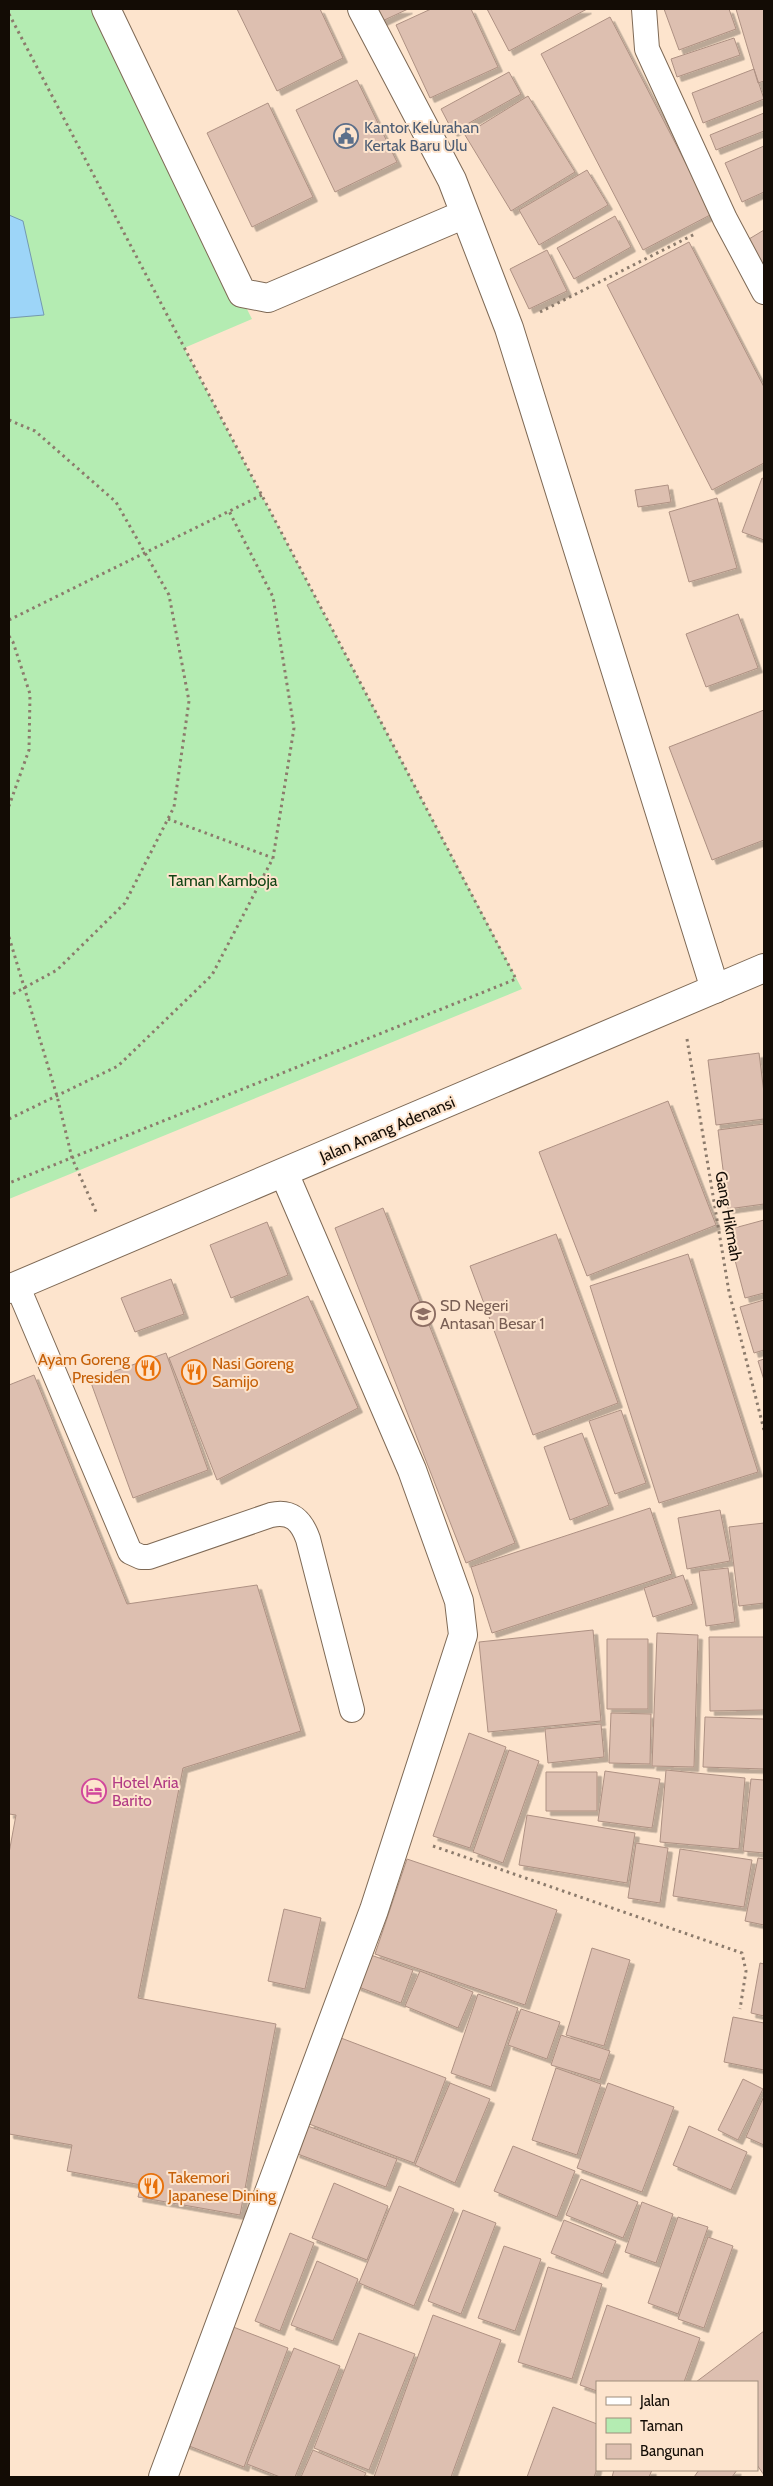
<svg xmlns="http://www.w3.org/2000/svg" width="773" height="2486" viewBox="0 0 773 2486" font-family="Cabin,sans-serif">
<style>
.green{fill:#b4ecb2}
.water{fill:#9dd5f8;stroke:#7499af}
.building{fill:#ddbfb0;stroke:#ae9183;filter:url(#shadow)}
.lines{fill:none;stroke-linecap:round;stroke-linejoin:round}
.service-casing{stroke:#7e6955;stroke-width:26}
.minor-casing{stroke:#7e6955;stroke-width:30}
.trunk-casing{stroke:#7e6955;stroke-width:30}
.path{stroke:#8c7b6c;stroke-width:3;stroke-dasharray:2.5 4;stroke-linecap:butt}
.service{stroke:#fff;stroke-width:24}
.minor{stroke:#fff;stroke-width:28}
.trunk{stroke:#fff;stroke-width:28}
.labels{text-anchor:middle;stroke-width:4;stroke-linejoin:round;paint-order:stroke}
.service-label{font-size:16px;fill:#4e5e75;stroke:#fde4cd;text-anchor:start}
.park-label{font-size:16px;fill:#114414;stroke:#fde4cd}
.street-label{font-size:16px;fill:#130c05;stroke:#fde4cd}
.education-label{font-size:16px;fill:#785e54;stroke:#fde4cd;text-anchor:start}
.food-label{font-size:16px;fill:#c56008;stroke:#fde4cd;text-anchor:start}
.hotel-label{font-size:16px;fill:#b23c85;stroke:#fde4cd;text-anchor:start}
</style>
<defs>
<filter id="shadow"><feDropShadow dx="4.5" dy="4.5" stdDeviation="0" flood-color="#0004"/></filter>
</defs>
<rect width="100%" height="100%" fill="#fde4cd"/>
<path class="green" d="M 9,9 L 94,9 L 252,319 L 184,348 L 522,989 L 9,1199 Z"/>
<path class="water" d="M 9,215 L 23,221 L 44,315 L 9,318 Z"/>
<path class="building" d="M 237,9 L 320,9 L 343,58 L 277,91 Z
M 371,9 L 408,9 L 378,23 Z
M 431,9 L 471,9 L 498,67 L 430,98 L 396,25 Z
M 487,9 L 587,9 L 509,51 Z
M 664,9 L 729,9 L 736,29 L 679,50 Z
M 736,9 L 764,9 L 764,81 L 758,83 Z
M 610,17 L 712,214 L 643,250 L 541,54 Z
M 734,38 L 740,55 L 677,77 L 671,59 Z
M 754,69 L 764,99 L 703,123 L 692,93 Z
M 509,72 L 521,94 L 453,132 L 441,109 Z
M 357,80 L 397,162 L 335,192 L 296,110 Z
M 528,96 L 575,172 L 511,211 L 465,135 Z
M 268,103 L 313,197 L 252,227 L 207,133 Z
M 764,113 L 764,131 L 716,150 L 710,135 Z
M 764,146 L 764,192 L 742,202 L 725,163 Z
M 587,170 L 608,205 L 539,245 L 519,210 Z
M 615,216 L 631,247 L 574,279 L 557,248 Z
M 764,230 L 764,268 L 749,239 Z
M 689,242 L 764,387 L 764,463 L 712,490 L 607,285 Z
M 547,250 L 567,291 L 529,309 L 510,269 Z
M 762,478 L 764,479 L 764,540 L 742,532 Z
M 668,485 L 671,502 L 638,507 L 635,490 Z
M 717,498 L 737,568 L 689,582 L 669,512 Z
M 738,614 L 758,668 L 706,687 L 686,634 Z
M 764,710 L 764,840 L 712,860 L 669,747 Z
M 759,1053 L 764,1093 L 764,1119 L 716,1125 L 708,1060 Z
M 668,1101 L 716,1225 L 587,1276 L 539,1152 Z
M 764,1124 L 764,1204 L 728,1209 L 718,1130 Z
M 383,1208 L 515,1543 L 466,1563 L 335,1228 Z
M 764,1220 L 764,1293 L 745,1298 L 727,1230 Z
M 267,1222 L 288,1275 L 231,1298 L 210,1245 Z
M 556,1234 L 618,1403 L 533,1435 L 470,1266 Z
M 688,1254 L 758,1472 L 659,1503 L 590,1286 Z
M 171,1279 L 184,1314 L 135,1332 L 121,1298 Z
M 308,1296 L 358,1408 L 217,1480 L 169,1358 Z
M 764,1300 L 764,1350 L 754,1353 L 740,1307 Z
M 166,1353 L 208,1470 L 133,1498 L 90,1380 Z
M 764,1359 L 764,1380 L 758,1361 Z
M 34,1375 L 127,1604 L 257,1585 L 301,1731 L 183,1768 L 138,1998 L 276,2024 L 240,2215 L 138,2197 L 141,2185 L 67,2171 L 72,2145 L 9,2134 L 9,1853 L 16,1815 L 9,1814 L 9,1385 Z
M 621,1410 L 646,1483 L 615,1494 L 589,1421 Z
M 582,1433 L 609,1505 L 570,1520 L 544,1447 Z
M 650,1508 L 672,1574 L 492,1633 L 471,1567 Z
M 720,1510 L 730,1561 L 687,1569 L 678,1518 Z
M 764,1523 L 764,1603 L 739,1606 L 729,1527 Z
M 728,1568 L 735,1622 L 706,1626 L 699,1571 Z
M 683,1575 L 693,1604 L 653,1617 L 644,1588 Z
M 593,1630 L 601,1721 L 488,1732 L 479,1642 Z
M 657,1633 L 698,1635 L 694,1767 L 652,1766 Z
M 709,1637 L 764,1637 L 764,1710 L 710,1711 Z
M 607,1639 L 648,1639 L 648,1709 L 607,1709 Z
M 611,1713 L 651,1714 L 650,1764 L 609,1763 Z
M 705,1717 L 764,1719 L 764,1769 L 703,1767 Z
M 601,1724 L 604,1757 L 548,1763 L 545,1729 Z
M 469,1733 L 506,1747 L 470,1848 L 433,1836 Z
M 509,1750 L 539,1761 L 503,1863 L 473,1852 Z
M 666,1770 L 745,1778 L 739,1849 L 660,1842 Z
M 605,1771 L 660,1779 L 652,1828 L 598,1821 Z
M 546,1772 L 597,1772 L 597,1811 L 546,1811 Z
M 751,1779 L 764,1780 L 764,1853 L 743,1851 Z
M 527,1815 L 635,1833 L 627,1883 L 519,1865 Z
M 636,1843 L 668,1848 L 660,1903 L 628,1898 Z
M 680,1849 L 752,1860 L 744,1907 L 673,1896 Z
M 758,1858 L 764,1859 L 764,1925 L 745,1921 Z
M 407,1859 L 557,1910 L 525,2005 L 375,1954 Z
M 284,1909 L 321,1918 L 305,1989 L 268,1981 Z
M 592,1948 L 630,1960 L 604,2046 L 566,2035 Z
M 368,1954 L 413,1970 L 401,2003 L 356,1986 Z
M 760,1963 L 764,1964 L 764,2016 L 751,2013 Z
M 420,1971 L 473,1992 L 458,2028 L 405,2006 Z
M 478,1994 L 518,2008 L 491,2087 L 451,2073 Z
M 521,2009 L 560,2022 L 547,2059 L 508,2045 Z
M 733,2017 L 764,2023 L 764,2070 L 724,2062 Z
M 561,2035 L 610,2051 L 600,2080 L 551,2065 Z
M 341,2038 L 446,2078 L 414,2163 L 309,2124 Z
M 556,2068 L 601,2084 L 577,2155 L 532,2140 Z
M 743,2079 L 763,2089 L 738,2140 L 718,2130 Z
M 450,2083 L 490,2099 L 455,2183 L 415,2165 Z
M 608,2083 L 674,2107 L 642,2192 L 577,2168 Z
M 764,2096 L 764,2145 L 746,2137 Z
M 305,2125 L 397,2159 L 386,2187 L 295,2153 Z
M 689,2126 L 747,2152 L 731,2190 L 673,2165 Z
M 513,2146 L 575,2171 L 557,2217 L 494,2191 Z
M 581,2179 L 638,2202 L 623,2238 L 566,2215 Z
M 334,2183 L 388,2206 L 367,2260 L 312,2238 Z
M 399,2186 L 454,2209 L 414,2306 L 359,2283 Z
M 642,2202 L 673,2214 L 656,2263 L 625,2252 Z
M 463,2210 L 496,2223 L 461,2314 L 428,2301 Z
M 678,2217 L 708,2227 L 678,2314 L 648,2303 Z
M 564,2220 L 616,2241 L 603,2274 L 551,2253 Z
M 290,2233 L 314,2243 L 280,2331 L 255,2321 Z
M 708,2237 L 733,2246 L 704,2328 L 678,2319 Z
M 504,2246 L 541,2259 L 515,2331 L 478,2318 Z
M 317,2261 L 358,2279 L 333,2341 L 291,2325 Z
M 548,2267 L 602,2284 L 572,2379 L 518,2362 Z
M 607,2305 L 700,2338 L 684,2382 L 597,2382 L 597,2391 L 580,2385 Z
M 433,2315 L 501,2340 L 451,2477 L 374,2477 Z
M 228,2325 L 288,2348 L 244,2467 L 184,2444 Z
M 764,2331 L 764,2475 L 757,2465 L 757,2382 L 696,2382 Z
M 359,2333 L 415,2354 L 369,2470 L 314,2448 Z
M 294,2348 L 340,2366 L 295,2477 L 280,2477 L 247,2464 Z
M 553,2407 L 597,2424 L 597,2469 L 594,2477 L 527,2477 Z
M 313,2450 L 366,2473 L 364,2477 L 301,2477 Z
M 614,2470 L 652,2470 L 649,2477 L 612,2477 Z
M 699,2470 L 737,2470 L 732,2477 L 694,2477 Z"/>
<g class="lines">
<defs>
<path id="service" d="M 644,9 L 647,49 L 725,219 L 764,292
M 17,1285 L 130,1552 L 141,1557 L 149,1557 L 271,1515 C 292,1510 302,1522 308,1539 L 352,1710"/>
<path id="minor" d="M 106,9 L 242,293 L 268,298 L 465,214
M 362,9 L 452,180 L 509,328 L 715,989
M 163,2477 L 374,1910 L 463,1635 L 459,1601 L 412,1470 L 284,1173"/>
<path id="trunk" d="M 9,1289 L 764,968"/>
</defs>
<use href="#service" class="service-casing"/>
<use href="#minor" class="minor-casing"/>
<use href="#trunk" class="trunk-casing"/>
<path class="path" d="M 9,14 L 516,979 L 9,1183
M 540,312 L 695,234
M 9,420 L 35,431 L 116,502 L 169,595 L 189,701 L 174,807 L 125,903 L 57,970 L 9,996
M 9,620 L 262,495
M 9,636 L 13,642 L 30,694 L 29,750 L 9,806
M 168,819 L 273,858
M 9,937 L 57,1096 L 72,1158 L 97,1214
M 687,1039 L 729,1292 L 764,1430
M 9,1119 L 118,1066 L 212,975 L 273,858 L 294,728 L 273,597 L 229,511
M 433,1846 L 742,1953 L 746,1971 L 740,2009"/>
<use href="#service" class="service"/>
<use href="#minor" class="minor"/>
<use href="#trunk" class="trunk"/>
</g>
<defs>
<symbol id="civic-ring" viewBox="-11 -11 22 22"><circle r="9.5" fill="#fde4cd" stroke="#5c6f8a" stroke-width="1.5"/><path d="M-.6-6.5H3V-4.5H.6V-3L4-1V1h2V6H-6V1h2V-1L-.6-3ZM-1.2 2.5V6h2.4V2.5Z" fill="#5c6f8a"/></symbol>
<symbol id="school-ring" viewBox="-11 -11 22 22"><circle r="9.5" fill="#fde4cd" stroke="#8d6e63" stroke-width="1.5"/><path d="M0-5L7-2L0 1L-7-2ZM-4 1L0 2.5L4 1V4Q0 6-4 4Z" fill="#8d6e63"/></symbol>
<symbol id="restaurant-ring" viewBox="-11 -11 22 22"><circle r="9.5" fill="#fde4cd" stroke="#e8710a" stroke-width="1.5"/><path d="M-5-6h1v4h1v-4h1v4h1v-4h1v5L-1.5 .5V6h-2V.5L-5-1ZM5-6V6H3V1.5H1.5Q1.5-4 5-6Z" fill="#e8710a"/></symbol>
<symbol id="hotel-ring" viewBox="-11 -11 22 22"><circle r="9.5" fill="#fde4cd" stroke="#d1479c" stroke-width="1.5"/><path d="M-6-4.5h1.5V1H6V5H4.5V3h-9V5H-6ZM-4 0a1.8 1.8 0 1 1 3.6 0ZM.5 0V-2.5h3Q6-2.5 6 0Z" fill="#d1479c"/></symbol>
</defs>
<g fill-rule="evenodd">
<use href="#civic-ring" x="332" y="122" width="28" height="28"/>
<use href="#school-ring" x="409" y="1300" width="28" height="28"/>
<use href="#restaurant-ring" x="134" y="1354" width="28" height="28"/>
<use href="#restaurant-ring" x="180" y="1358" width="28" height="28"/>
<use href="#hotel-ring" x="80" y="1777" width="28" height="28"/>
<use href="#restaurant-ring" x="137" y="2172" width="28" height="28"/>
</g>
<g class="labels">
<g class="service-label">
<text x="364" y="133">Kantor Kelurahan<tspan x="364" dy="18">Kertak Baru Ulu</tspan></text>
</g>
<g class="park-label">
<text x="223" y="886">Taman Kamboja</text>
</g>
<g class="street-label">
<text transform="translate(387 1129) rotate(-23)" y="6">Jalan Anang Adenansi</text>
<text transform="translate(729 1216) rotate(80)" y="6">Gang Hikmah</text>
</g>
<g class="education-label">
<text x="440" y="1311">SD Negeri<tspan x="440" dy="18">Antasan Besar 1</tspan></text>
</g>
<g class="food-label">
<text x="130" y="1365" text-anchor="end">Ayam Goreng<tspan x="130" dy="18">Presiden</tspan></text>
<text x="212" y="1369">Nasi Goreng<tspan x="212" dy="18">Samijo</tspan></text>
<text x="168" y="2183">Takemori<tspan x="168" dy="18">Japanese Dining</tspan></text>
</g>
<g class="hotel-label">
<text x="112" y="1788">Hotel Aria<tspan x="112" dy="18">Barito</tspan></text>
</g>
</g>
<rect width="773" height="2486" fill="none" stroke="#130c05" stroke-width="20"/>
<rect x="596" y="2381" width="162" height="90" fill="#fde4cd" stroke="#9f8e7d"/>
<rect x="606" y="2397" width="25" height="8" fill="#ffffff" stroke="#9f8e7d"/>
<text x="640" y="2406" font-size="15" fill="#130c05">Jalan</text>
<rect x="606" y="2418" width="25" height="15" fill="#b4ecb2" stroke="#9f8e7d"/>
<text x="640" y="2431" font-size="15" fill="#130c05">Taman</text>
<rect x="606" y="2444" width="25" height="15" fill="#ddbfb0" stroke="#9f8e7d"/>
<text x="640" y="2456" font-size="15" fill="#130c05">Bangunan</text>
</svg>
